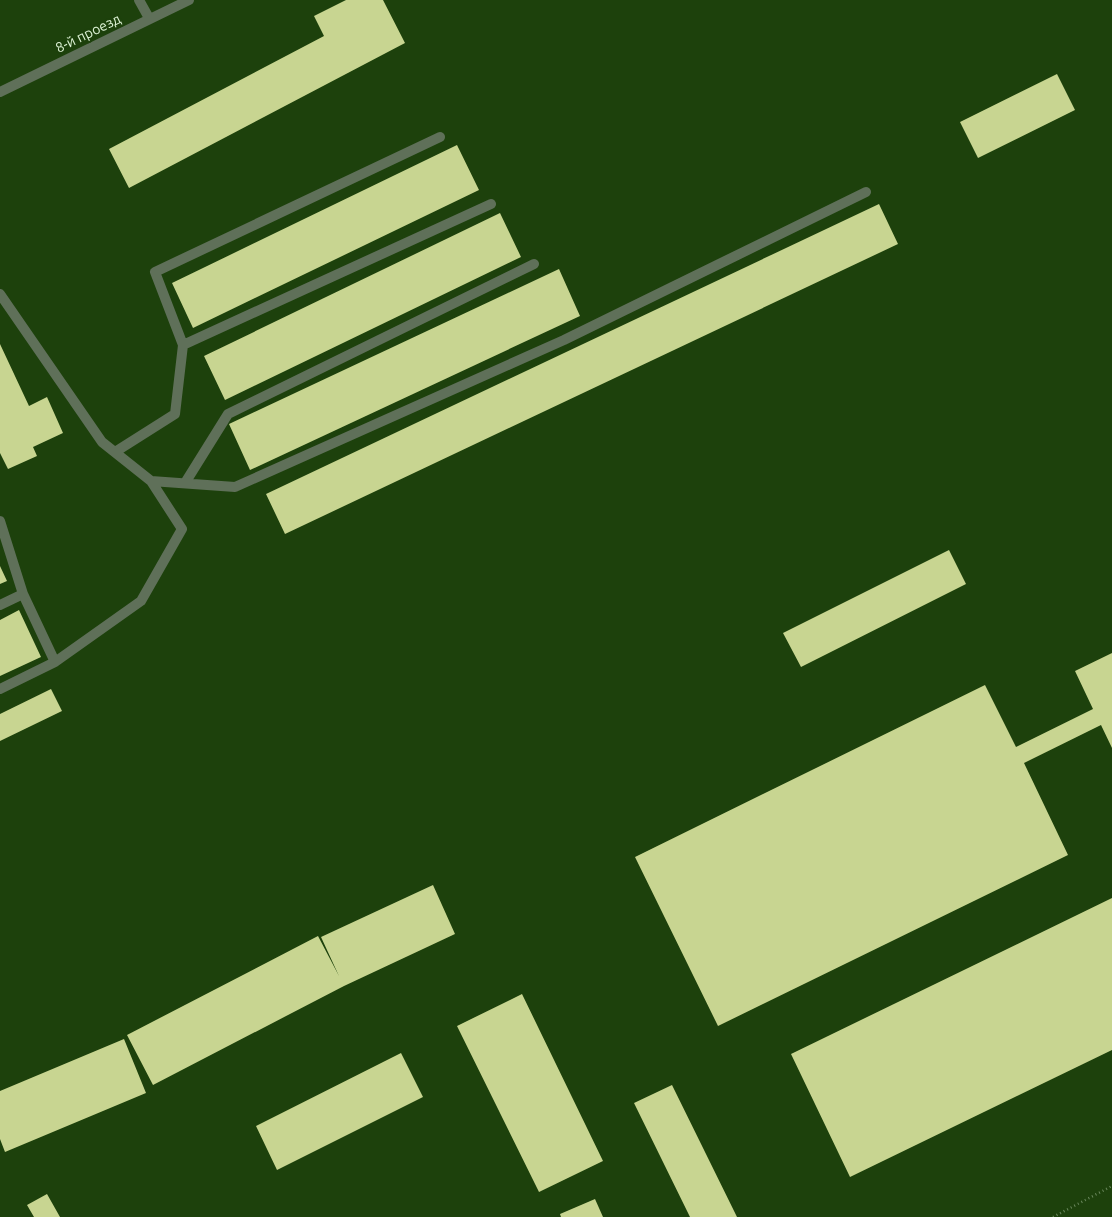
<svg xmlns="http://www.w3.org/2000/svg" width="1112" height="1217" viewBox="0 0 1112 1217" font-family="Ubuntu,sans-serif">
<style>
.building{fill:#c8d591}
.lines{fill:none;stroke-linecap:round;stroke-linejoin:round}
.path{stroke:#6a885d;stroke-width:2.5;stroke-dasharray:1 3;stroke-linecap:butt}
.minor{stroke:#5f7059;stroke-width:10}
.labels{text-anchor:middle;stroke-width:4;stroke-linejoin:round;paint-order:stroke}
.street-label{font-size:14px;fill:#ddf2d5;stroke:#1d410c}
</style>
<rect width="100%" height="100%" fill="#1d410c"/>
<path class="building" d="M 346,0 L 383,0 L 405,43 L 129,188 L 109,149 L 324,36 L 314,16 Z
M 1057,74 L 1075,110 L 978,158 L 960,122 Z
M 457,145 L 479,190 L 193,328 L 172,283 Z
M 879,204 L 898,244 L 285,534 L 266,494 Z
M 500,213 L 521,257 L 225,400 L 204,356 Z
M 559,269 L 580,316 L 250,470 L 229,424 Z
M 0,344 L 29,406 L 47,397 L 63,433 L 33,447 L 37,456 L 8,469 L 0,453 Z
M 949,550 L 966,584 L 801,667 L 783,633 Z
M 0,566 L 7,581 L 0,584 Z
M 19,610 L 41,657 L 0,676 L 0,620 Z
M 1112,653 L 1112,748 L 1101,725 L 1024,763 L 1068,855 L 718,1026 L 635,857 L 985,685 L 1016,747 L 1093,709 L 1075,671 Z
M 51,689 L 62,711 L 0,741 L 0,714 Z
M 433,885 L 455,934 L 344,986 L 153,1085 L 127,1035 L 318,936 L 339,976 L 321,937 Z
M 1112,898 L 1112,1050 L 850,1177 L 791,1054 Z
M 522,994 L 603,1161 L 539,1192 L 457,1026 Z
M 124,1039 L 146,1093 L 5,1152 L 0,1139 L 0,1091 Z
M 401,1053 L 423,1097 L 277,1170 L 256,1126 Z
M 672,1085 L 737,1217 L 690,1217 L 634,1103 Z
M 47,1194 L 60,1217 L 34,1217 L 27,1205 Z
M 595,1199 L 603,1217 L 561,1217 L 560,1214 Z"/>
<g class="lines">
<path class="path" d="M 1053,1217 L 1112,1186"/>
<path class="minor" d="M 139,0 L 149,18
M 0,92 L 189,0
M 0,294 L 102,442 L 151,481 L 182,529 L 141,601 L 55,662
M 183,345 L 155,272 L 440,137
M 115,452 L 175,414 L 183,345 L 491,204
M 151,481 L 235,487 L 564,340 L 866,192
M 185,483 L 228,414 L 534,264
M 0,521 L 23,594 L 55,662 L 0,689
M 0,605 L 23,594"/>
</g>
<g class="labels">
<g class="street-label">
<text transform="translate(88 33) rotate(-26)" y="5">8-й проезд</text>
</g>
</g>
</svg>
